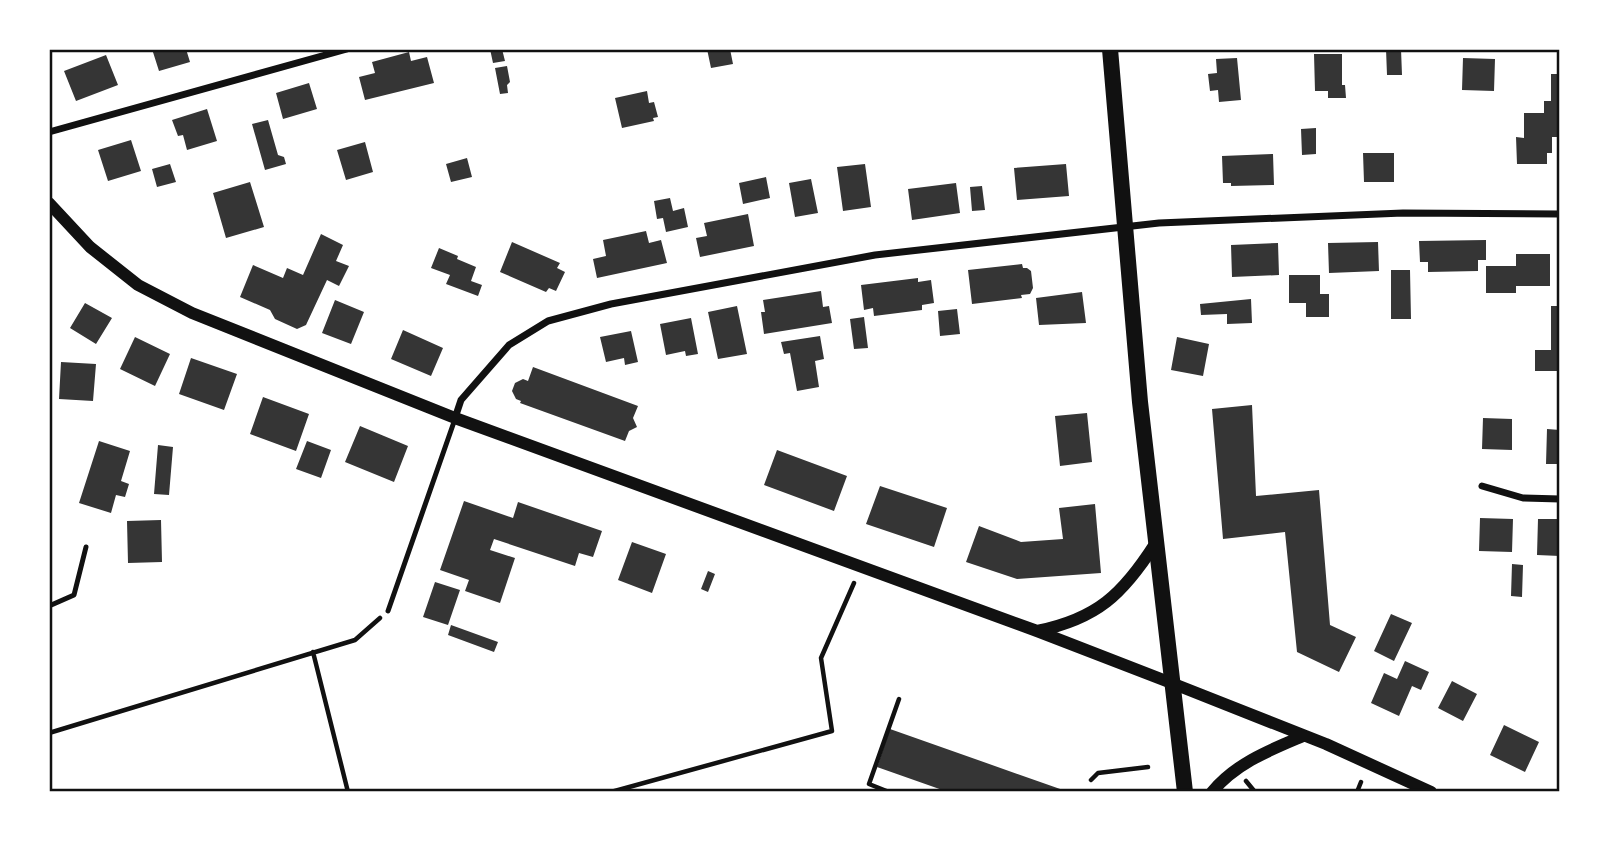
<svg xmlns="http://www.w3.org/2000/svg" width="1609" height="841" viewBox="0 0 1609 841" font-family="Commissioner,sans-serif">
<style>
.building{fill:#353535}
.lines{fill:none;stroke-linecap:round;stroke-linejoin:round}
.path{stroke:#111;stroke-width:4.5}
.service{stroke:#111;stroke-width:5}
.minor{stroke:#111;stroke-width:7}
.tertiary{stroke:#111;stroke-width:12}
.primary{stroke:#111;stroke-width:16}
.neatline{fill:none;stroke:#111;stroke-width:2.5}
</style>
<rect width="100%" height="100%" fill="#fff"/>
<path class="building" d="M 152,49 L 186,49 L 190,62 L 159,71 Z
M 490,49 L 502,49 L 505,61 L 493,63 Z
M 707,49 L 730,49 L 733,64 L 711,68 Z
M 1386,49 L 1401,49 L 1402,75 L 1387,75 Z
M 409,52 L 411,61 L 427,57 L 434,83 L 365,100 L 359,77 L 375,73 L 372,62 Z
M 1314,54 L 1342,54 L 1342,85 L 1345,85 L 1346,98 L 1328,98 L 1328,91 L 1315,91 Z
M 106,55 L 118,85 L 76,101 L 64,71 Z
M 1237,58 L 1241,100 L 1219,102 L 1218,90 L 1210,91 L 1208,74 L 1217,73 L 1216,59 Z
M 1463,58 L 1495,59 L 1494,91 L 1462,90 Z
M 507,66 L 510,82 L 507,85 L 508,93 L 500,94 L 495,68 Z
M 1551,74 L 1560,74 L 1560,137 L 1552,137 L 1552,153 L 1547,153 L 1547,164 L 1517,164 L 1516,137 L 1524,138 L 1524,113 L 1544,113 L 1544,101 L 1551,101 Z
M 309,83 L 317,109 L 283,119 L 276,93 Z
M 647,91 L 649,103 L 654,102 L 658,117 L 653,118 L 654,121 L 622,128 L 615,98 Z
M 207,109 L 217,141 L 187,150 L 183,135 L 178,136 L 172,120 Z
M 268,120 L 278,155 L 284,157 L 286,164 L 265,170 L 252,124 Z
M 1316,128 L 1316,154 L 1302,155 L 1301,129 Z
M 131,140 L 141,171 L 108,181 L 98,150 Z
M 365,142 L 373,172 L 346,180 L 337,150 Z
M 1363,153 L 1394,153 L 1394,182 L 1364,182 Z
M 1273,154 L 1274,185 L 1231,186 L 1231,183 L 1223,183 L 1222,156 Z
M 467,158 L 472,177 L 451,182 L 446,164 Z
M 170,164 L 176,182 L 157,187 L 152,169 Z
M 865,164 L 871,207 L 843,211 L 837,167 Z
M 1066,164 L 1069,196 L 1017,200 L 1014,168 Z
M 766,177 L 770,198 L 743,204 L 739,183 Z
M 811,179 L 818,213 L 795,217 L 789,183 Z
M 250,182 L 264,227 L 226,238 L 213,193 Z
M 956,183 L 960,213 L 912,220 L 908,189 Z
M 982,186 L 985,210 L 972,211 L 970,187 Z
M 670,198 L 673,211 L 684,208 L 688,227 L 666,232 L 663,218 L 657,219 L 654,201 Z
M 748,214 L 754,246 L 700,257 L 696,238 L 707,236 L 704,223 Z
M 646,231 L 649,243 L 661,240 L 667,263 L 597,278 L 593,259 L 606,256 L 603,240 Z
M 321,234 L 343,245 L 336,261 L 349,266 L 339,286 L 327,280 L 306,325 L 297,329 L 275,319 L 270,310 L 240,297 L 253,265 L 283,278 L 287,268 L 303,275 Z
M 1486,240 L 1486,260 L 1478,260 L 1478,271 L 1428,272 L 1428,262 L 1420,262 L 1419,241 Z
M 512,242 L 560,263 L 557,268 L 565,272 L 556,291 L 549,288 L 546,292 L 500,272 Z
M 1378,242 L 1379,271 L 1329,273 L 1328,243 Z
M 1278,243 L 1279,275 L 1232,277 L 1231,245 Z
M 439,248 L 458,256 L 457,259 L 476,267 L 471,281 L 482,285 L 478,296 L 446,284 L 450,275 L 431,268 Z
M 1516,254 L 1550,254 L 1550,286 L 1516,286 L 1516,293 L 1486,293 L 1486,266 L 1516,266 Z
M 1022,264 L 1023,268 L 1027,268 L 1031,271 L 1033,288 L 1030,294 L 1021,295 L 1022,298 L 972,304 L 968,270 Z
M 1391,270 L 1410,270 L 1411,319 L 1391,319 Z
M 1289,275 L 1320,275 L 1320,294 L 1329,294 L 1329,317 L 1306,317 L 1306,303 L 1289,303 Z
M 918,278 L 918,282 L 931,280 L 934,303 L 922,305 L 922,310 L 874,316 L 873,308 L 864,310 L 861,285 Z
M 821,291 L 823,307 L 829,306 L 832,323 L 764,334 L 761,312 L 765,312 L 763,300 Z
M 1082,292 L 1086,323 L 1039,325 L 1036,298 Z
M 1251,299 L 1252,323 L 1227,324 L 1227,314 L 1201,315 L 1200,304 Z
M 335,300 L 364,312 L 351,344 L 322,333 Z
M 85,303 L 112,318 L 96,344 L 70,328 Z
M 737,306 L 747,354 L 718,359 L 708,312 Z
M 1551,306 L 1560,306 L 1560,371 L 1535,371 L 1535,350 L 1551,350 Z
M 957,309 L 960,334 L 940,336 L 938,311 Z
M 864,317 L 868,348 L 854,349 L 850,319 Z
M 691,318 L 698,354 L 686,356 L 685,351 L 666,355 L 660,324 Z
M 403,330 L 443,348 L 431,376 L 391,359 Z
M 631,331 L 638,362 L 625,365 L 624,358 L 606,362 L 600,337 Z
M 820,336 L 824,359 L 815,361 L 819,387 L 797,391 L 790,353 L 784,354 L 781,342 Z
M 135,337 L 170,354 L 155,386 L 120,369 Z
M 1177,337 L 1209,344 L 1203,376 L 1171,370 Z
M 191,358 L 237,374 L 224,410 L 179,394 Z
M 61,362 L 96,364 L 93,401 L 59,399 Z
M 533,367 L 638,406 L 633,418 L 637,427 L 629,431 L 625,441 L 520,403 L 521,401 L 516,399 L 512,391 L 515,383 L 523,379 L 528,381 Z
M 263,397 L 309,414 L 296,451 L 250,434 Z
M 1252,405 L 1256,496 L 1319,490 L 1330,625 L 1356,637 L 1339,672 L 1297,652 L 1285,532 L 1223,539 L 1212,409 Z
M 1087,413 L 1092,462 L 1060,466 L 1055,416 Z
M 1483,418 L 1512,419 L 1512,450 L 1482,449 Z
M 360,426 L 408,446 L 394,482 L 345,462 Z
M 1547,429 L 1560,430 L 1560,464 L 1546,464 Z
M 99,441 L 130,451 L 121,481 L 129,484 L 125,497 L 116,495 L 111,513 L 79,503 Z
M 307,441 L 331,450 L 321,478 L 296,469 Z
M 158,445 L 173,447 L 169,495 L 154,494 Z
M 777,450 L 847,476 L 834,511 L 764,485 Z
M 880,486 L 947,508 L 934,547 L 866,524 Z
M 464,501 L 513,518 L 518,502 L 602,531 L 593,557 L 579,553 L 575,566 L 494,539 L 490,550 L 515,558 L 500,603 L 465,591 L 469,580 L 440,570 Z
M 1095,504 L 1101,573 L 1017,579 L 966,562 L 979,526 L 1021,542 L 1063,539 L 1059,508 Z
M 1480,518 L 1513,519 L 1512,552 L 1479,551 Z
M 1538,519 L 1560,519 L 1560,556 L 1537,555 Z
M 161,520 L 162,562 L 128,563 L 127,521 Z
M 632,542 L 666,554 L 652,593 L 618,580 Z
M 1512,564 L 1523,565 L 1522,597 L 1511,596 Z
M 708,571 L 715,574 L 708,592 L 701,589 Z
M 435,582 L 460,590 L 448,625 L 423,617 Z
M 1391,614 L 1412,623 L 1394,661 L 1374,651 Z
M 451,625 L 498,642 L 494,652 L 448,635 Z
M 1405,661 L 1429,672 L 1421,690 L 1412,686 L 1399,716 L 1371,703 L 1384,673 L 1397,679 Z
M 1452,681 L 1477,694 L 1463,721 L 1438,708 Z
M 1504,725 L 1539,742 L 1525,772 L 1490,755 Z
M 890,729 L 1063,790 L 1063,792 L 948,792 L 877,767 Z"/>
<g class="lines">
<path class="path" d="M 313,652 L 348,792
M 49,733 L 355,640 L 380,618
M 1091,780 L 1098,773 L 1148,767
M 1246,781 L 1255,792
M 611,792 L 832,731 L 821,658 L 854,583
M 889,792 L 869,784 L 899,699
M 1357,792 L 1361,782"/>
<path class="service" d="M 49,606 L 74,595 L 86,547
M 388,611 L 455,419"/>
<path class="minor" d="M 49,132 L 347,49
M 455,418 L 461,400 L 509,345 L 548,321 L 611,304 L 875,255 L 1159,223 L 1403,213 L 1560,214
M 1482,486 L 1523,498 L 1560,499"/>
<path class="tertiary" d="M 49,203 L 90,247 L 138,285 L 192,313 L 455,418 L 1037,631 L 1174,684 L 1326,744 L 1431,792
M 1037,631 C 1097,619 1123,594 1155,544
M 1212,792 C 1236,763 1270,750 1303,736"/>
<path class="primary" d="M 1110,49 L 1140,402 L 1185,792"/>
</g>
<rect width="1609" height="841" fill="none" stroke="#ffffff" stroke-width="102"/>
<rect x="51" y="51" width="1507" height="739" class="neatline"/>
</svg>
